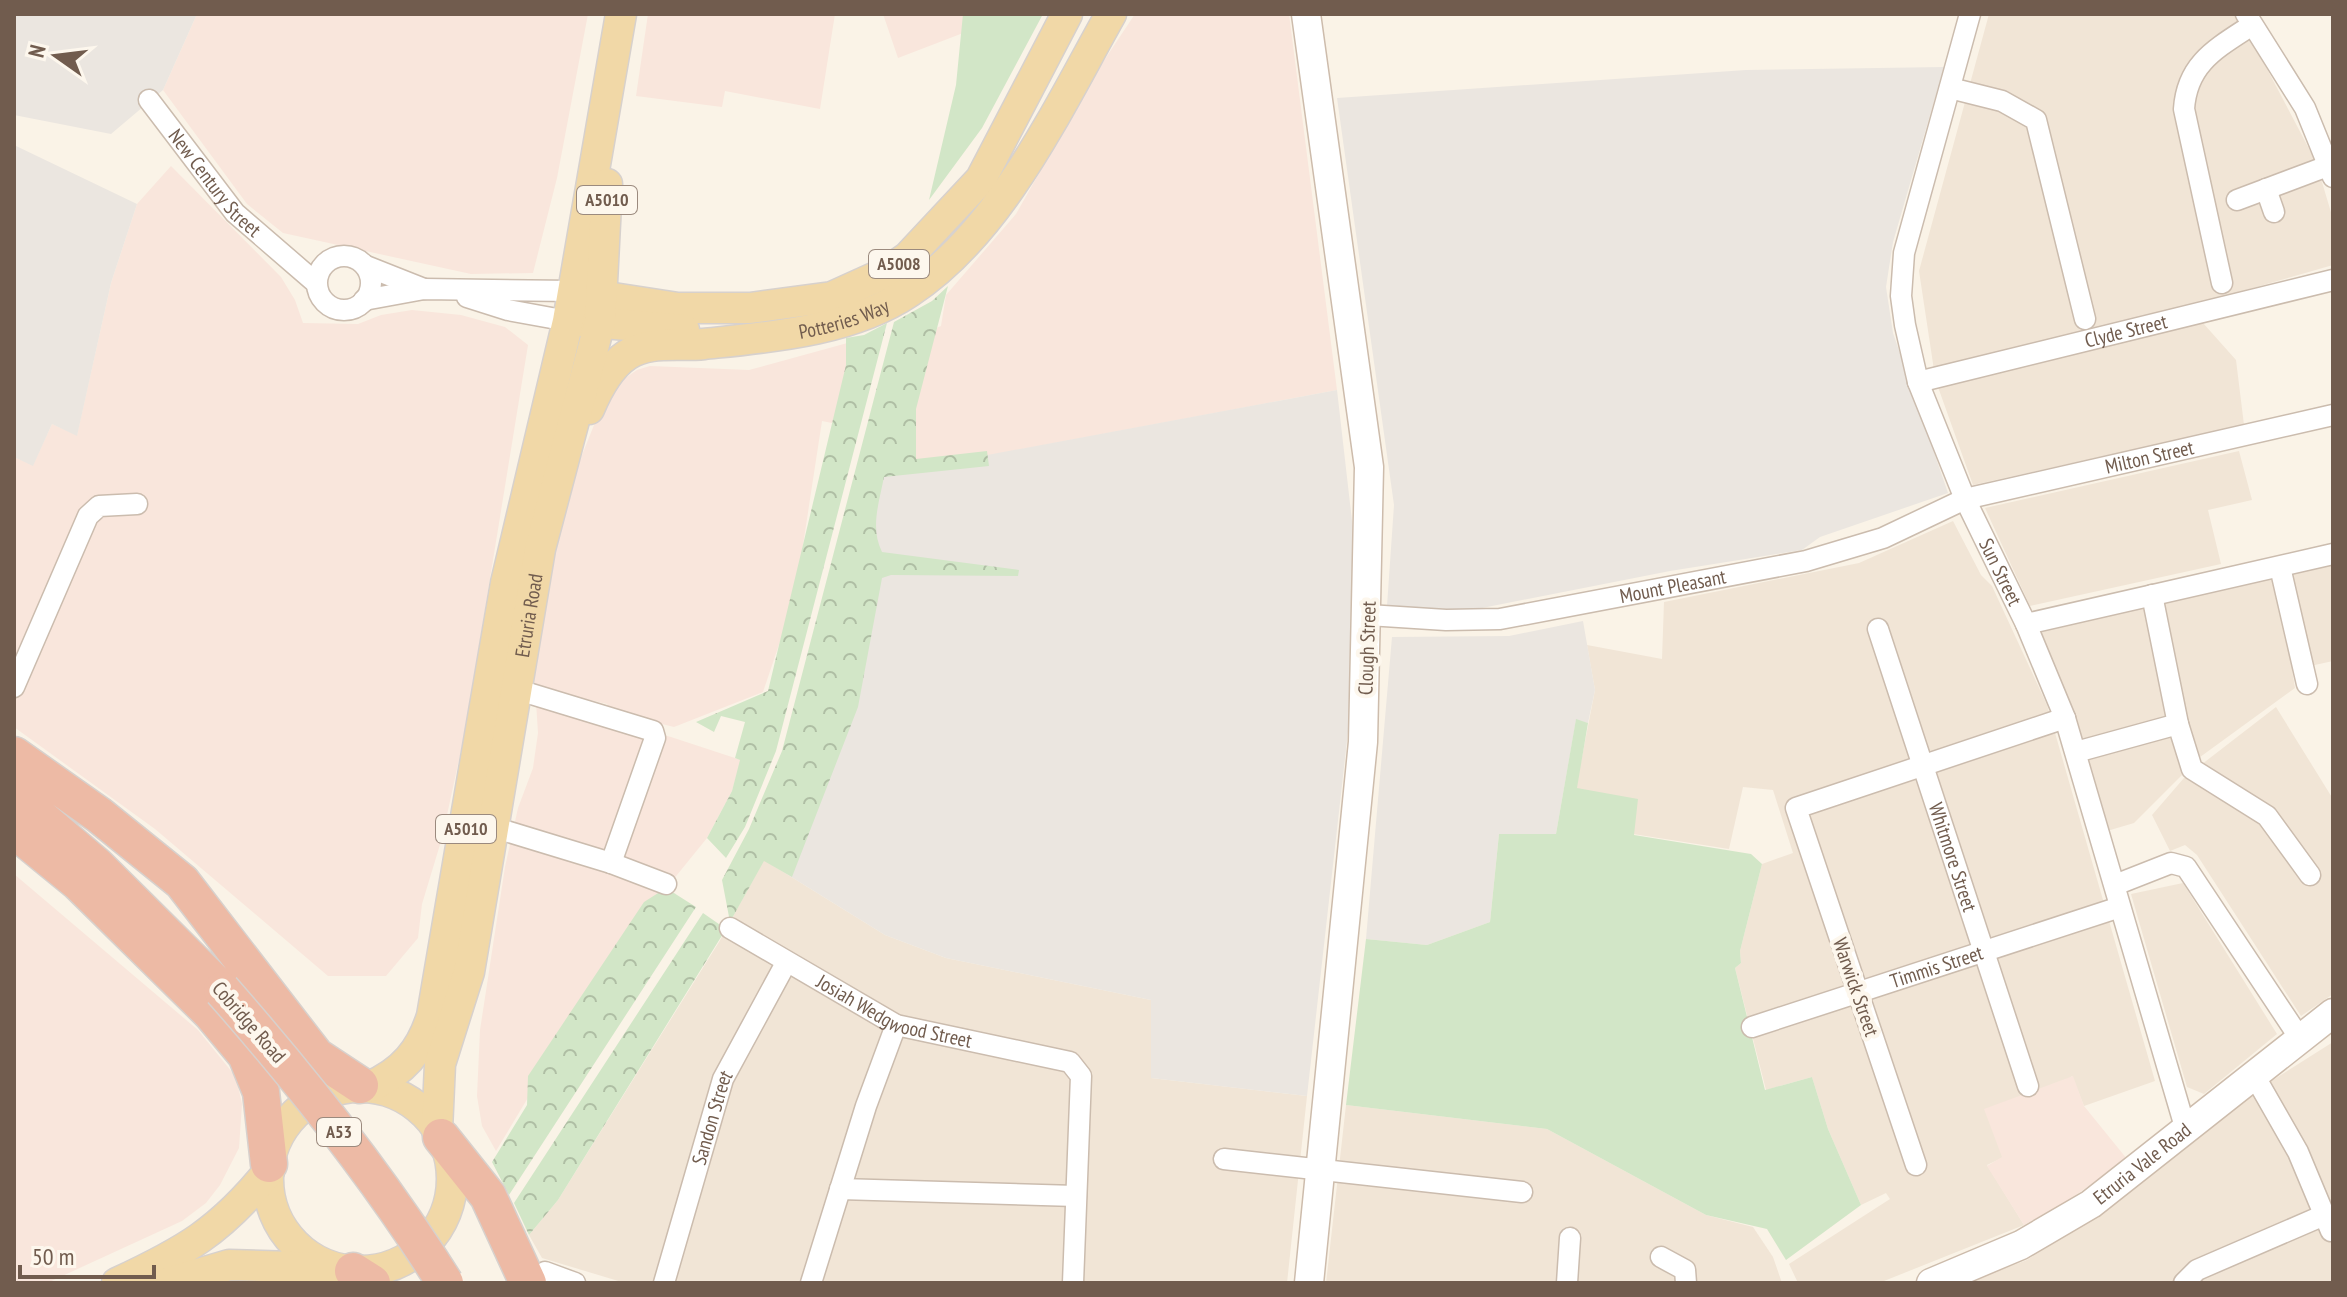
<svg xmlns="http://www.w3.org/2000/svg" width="2347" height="1297" viewBox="0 0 2347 1297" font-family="'PT Sans Narrow',sans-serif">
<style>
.residential{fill:#f1e5d6}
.commercial{fill:#f9e6dc}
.industrial{fill:#ebe6e0}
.green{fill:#d2e6c7}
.forest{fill:url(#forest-crowns)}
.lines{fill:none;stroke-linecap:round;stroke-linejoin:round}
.street-casing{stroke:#cbbcae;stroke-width:23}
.secondary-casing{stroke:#cdbcac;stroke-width:31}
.primary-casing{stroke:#d7d1cd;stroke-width:33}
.highway-casing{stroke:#d7d1cd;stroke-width:39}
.street{stroke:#fff;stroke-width:20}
.secondary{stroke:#fff;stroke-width:28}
.primary{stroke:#f1d8a7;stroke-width:30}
.highway{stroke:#edbaa5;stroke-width:36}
.highway-bridge-casing{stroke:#d7d1cd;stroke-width:39;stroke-linecap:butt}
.highway-bridge{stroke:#edbaa5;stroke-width:36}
.labels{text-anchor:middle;stroke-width:8;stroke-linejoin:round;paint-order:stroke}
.shield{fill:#fdf7ed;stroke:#9b8a7e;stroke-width:2}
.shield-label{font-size:18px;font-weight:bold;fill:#715c4e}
.street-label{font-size:20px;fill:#715c4e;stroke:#fdf7ed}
</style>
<defs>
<pattern id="forest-crowns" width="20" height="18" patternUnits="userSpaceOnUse" patternTransform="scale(2)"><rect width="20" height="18" fill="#d2e6c7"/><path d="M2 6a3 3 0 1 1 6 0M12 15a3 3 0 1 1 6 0" fill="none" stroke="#afbea4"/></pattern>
</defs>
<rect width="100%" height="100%" fill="#faf3e7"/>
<path class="residential" d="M 1989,14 L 2238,14 L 2316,162 L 2333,219 L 2333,265 L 2134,322 L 1934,370 L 1919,271 Z
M 2203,323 L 2236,360 L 2244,425 L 1973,485 L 1938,387 Z
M 2239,451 L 2252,500 L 2208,510 L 2221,564 L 2030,606 L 1985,508 Z
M 1953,521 L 1981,575 L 1992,586 L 2047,705 L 2155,1081 L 2084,1106 L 2072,1076 L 2002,1158 L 1987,1165 L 2024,1225 L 1879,1283 L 1798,1283 L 1789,1264 L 1890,1199 L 1886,1193 L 1861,1205 L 1828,1129 L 1812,1077 L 1766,1090 L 1735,968 L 1741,963 L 1740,951 L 1762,864 L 1793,853 L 1773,790 L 1743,787 L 1729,849 L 1633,834 L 1576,788 L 1595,690 L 1587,645 L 1662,659 L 1664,602 L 1859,563 Z
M 2333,562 L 2333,661 L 2292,670 L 2295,688 L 2196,760 L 2162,602 Z
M 2147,604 L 2185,772 L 2134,823 L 2107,831 L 2072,710 L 2039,628 Z
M 2276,707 L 2333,799 L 2333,994 L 2301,1016 L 2197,855 L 2185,845 L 2170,851 L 2152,815 L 2184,778 Z
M 764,860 L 885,935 L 946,958 L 1151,1000 L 1151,1078 L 1307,1096 L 1287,1283 L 625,1283 L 542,1258 L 529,1235 L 558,1200 L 719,942 Z
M 2183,883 L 2277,1034 L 2204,1094 L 2187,1087 L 2131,894 Z
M 2333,1042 L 2333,1283 L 1965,1283 L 2027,1260 L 2087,1222 L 2251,1094 Z
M 1346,1105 L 1547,1129 L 1706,1215 L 1753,1227 L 1773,1257 L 1782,1283 L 1326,1283 Z"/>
<path class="commercial" d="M 197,14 L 588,14 L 557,178 L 533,273 L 471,274 L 283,233 L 247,204 L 163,90 Z
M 648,14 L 835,14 L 820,109 L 725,91 L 722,107 L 636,96 Z
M 883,14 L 972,14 L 971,30 L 898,58 Z
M 1135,14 L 1289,14 L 1337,390 L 895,473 L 929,331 L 941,326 L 946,295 L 1016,214 L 1095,74 Z
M 171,166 L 281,277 L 295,300 L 303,323 L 358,324 L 381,315 L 412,310 L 461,315 L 505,327 L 528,345 L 465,732 L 442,838 L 422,904 L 418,938 L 386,976 L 328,976 L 155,829 L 14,727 L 14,457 L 33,465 L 52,424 L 77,435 L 111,283 L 137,204 Z
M 862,339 L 842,425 L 822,421 L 795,597 L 763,692 L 674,727 L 610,711 L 607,704 L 528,685 L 564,500 L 606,395 L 615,385 L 637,370 L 650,366 L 749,370 Z
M 536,702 L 671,737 L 741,760 L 732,791 L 707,838 L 664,891 L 547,1066 L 496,1151 L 482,1126 L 477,1096 L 480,1030 L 505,867 L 518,808 L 533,768 L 538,733 Z
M 14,874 L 198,1030 L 236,1077 L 242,1104 L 239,1148 L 220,1185 L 206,1203 L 182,1221 L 47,1283 L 14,1283 Z
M 2073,1076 L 2084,1106 L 2127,1159 L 2066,1202 L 2024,1225 L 1987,1166 L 2002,1157 L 1984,1109 Z"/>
<path class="industrial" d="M 14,14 L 197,14 L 163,90 L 111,134 L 14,115 Z
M 1944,67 L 1893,242 L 1886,287 L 1893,333 L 1948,493 L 1820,537 L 1802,550 L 1670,571 L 1467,611 L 1387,606 L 1394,505 L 1337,98 L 1746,70 Z
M 14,145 L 137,204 L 111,283 L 77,436 L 52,424 L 33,466 L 14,457 Z
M 1337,390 L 1355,547 L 1351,705 L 1307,1096 L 1151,1078 L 1151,1000 L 946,958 L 885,935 L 764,860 L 882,462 L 896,472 Z
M 1583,621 L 1595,690 L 1588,723 L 1576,720 L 1556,834 L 1499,834 L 1490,922 L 1427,945 L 1366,939 L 1392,637 L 1509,636 Z"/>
<path class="green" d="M 963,14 L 1043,14 L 982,128 L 929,200 L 956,85 Z
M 1576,719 L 1588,723 L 1577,788 L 1638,799 L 1634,835 L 1751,854 L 1762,864 L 1740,951 L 1741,963 L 1735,968 L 1765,1090 L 1812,1077 L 1828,1129 L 1861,1205 L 1786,1260 L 1767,1229 L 1706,1215 L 1547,1129 L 1346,1105 L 1366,939 L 1427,945 L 1490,922 L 1499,834 L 1556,834 Z"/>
<path class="forest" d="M 948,286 L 916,409 L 916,459 L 987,451 L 989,466 L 884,477 C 879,503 870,528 882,552 L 1019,570 L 1018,576 L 891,575 L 882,578 L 858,707 L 792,877 L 764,861 L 730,922 L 722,880 L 749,829 L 782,751 L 894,322 L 932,301 Z
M 887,323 L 776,751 L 745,827 L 726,858 L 707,838 L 732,791 L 740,760 L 735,758 L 745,722 L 721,716 L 714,732 L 696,722 L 768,691 L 846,365 L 846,338 L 864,335 Z
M 666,888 L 696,907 L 509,1195 L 492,1162 L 527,1105 L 528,1076 L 644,902 Z
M 703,913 L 726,929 L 558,1200 L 529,1235 L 514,1203 Z"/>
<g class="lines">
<defs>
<g id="street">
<path id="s1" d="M 1970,14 L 1904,253 L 1901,296 L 1905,325 L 1918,382 L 1965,499 L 2026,624 L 2065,718 L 2185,1127"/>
<path d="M 2246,14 L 2305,108 L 2333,177"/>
<path d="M 1950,88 L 2002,101 L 2036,120 L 2085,319"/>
<path id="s2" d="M 149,100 L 235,213 L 316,283"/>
<path d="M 2266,189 L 2274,212"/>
<path d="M 2237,200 L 2333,164"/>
<circle cx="344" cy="283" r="27"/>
<path d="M 366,266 L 424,289"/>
<path d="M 2222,283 L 2184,109 C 2187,63 2217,48 2252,25"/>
<path d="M 467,297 L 508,310 L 568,321"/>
<path d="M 364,300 L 424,289 L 573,291"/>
<path id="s3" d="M 1918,382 L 2333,280"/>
<path d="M 2280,567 L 2307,684"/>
<path d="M 2152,595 L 2178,724 L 2192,769 L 2267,816 L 2310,875"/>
<path id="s4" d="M 1368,615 L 1446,620 L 1500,619 L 1806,561 L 1883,538 L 1965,499 L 2333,415"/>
<path d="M 2026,624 L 2333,554"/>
<path id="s5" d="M 1878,629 L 2028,1086"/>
<path d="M 14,687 L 88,516 L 99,506 L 137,504"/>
<path d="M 515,689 L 653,731 L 655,738 L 611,863"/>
<path d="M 2076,752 L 2178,724"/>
<path d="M 483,824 L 611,863 L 666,884"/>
<path d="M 2115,885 L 2171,863 L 2186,867 L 2299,1037"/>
<path id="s6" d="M 730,928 L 896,1025 L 1070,1062 L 1081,1076 L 1073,1283"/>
<path id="s7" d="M 1752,1027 L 2120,907"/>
<path d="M 2254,1075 L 2298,1152 L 2331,1231"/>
<path d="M 1224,1159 L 1522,1192"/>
<path d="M 1916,1165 L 1796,808 L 2065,718"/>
<path d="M 840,1189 L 1076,1196"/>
<path d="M 1661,1257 L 1685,1270 L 1686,1283"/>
<path d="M 545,1272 L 575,1283"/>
<path id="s8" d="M 664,1283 L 723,1079 L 786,963"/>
<path d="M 811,1283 L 866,1106 L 896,1025"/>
<path d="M 1567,1283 L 1570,1238"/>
<path d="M 2184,1283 L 2197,1270 L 2322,1216"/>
</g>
<g id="secondary">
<path d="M 1306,14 L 1369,467 L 1363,742 L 1309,1283"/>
<path id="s9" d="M 1931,1283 L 2021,1245 L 2091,1204 L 2333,1013"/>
</g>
<g id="primary">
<path d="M 587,294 L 678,308 L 750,308 L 832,297 L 885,273 L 908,257 L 981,179 L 1067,14"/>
<path d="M 581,321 L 684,330"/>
<path id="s10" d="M 589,409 C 597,390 609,367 627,355 C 650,340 678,347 704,344 C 771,337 851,331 909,292 C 1001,232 1058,108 1111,14"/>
<circle cx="360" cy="1179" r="92"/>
<path d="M 369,1087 C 403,1072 421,1051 432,1016 L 506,583 L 568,321 L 621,14"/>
<path id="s11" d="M 437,1130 L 440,1064 L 469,972 L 540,549 L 600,322 L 607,184"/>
<path d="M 117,1283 C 184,1252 221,1231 269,1171"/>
<path d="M 168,1283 L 229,1265 L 325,1268"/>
</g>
<path id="highway" d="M 14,755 L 99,815 L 182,882 L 316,1056 L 360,1085
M 14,795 L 97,866 L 222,990
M 14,830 L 79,883 L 211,1013 L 246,1055 L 261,1092 L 269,1164
M 441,1137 L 488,1196 L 528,1283
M 353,1271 L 372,1283"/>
</defs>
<use href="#street" class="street-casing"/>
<use href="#secondary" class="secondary-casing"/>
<use href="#primary" class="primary-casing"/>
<use href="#highway" class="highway-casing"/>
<use href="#street" class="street"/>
<use href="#secondary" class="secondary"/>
<use href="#primary" class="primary"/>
<use href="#highway" class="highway"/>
<defs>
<path id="highway-bridge" d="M 222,990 C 303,1082 380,1179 445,1283"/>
</defs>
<use href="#highway-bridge" class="highway-bridge-casing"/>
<use href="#highway-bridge" class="highway-bridge"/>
</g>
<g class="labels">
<g class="shield">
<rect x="577" y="186" width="60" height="28" rx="6"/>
<rect x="869" y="250" width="60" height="28" rx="6"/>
<rect x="436" y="815" width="60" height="28" rx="6"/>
<rect x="317" y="1118" width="44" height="28" rx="6"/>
</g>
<g class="shield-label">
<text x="607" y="206">A5010</text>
<text x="899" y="270">A5008</text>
<text x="466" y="835">A5010</text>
<text x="339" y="1138">A53</text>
</g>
<g class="street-label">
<text dy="7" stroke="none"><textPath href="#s2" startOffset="106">New Century Street</textPath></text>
<text dy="7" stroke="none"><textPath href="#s10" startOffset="288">Potteries Way</textPath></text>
<text dy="7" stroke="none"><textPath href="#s3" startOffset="214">Clyde Street</textPath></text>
<text dy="7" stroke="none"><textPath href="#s4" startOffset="804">Milton Street</textPath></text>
<text dy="7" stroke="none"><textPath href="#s1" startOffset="586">Sun Street</textPath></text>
<text dy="7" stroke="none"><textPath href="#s4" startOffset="308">Mount Pleasant</textPath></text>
<text dy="7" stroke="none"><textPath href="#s11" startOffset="524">Etruria Road</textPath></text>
<text transform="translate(1367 648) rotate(-88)" y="7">Clough Street</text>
<text dy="7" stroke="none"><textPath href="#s5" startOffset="240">Whitmore Street</textPath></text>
<text dy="7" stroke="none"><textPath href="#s7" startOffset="194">Timmis Street</textPath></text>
<text transform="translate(1856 987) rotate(71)" y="7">Warwick Street</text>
<text dy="7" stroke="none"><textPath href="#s6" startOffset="186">Josiah Wedgwood Street</textPath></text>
<text transform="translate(249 1022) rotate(49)" y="7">Cobridge Road</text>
<text dy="7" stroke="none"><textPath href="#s8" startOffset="172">Sandon Street</textPath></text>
<text dy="7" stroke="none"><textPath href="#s9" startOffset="244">Etruria Vale Road</textPath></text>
</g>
</g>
<rect width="2347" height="1297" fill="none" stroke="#715c4e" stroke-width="32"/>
<g transform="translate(56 56) rotate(284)" stroke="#fdf7ed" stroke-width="6" paint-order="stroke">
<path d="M0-6L14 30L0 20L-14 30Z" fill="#715c4e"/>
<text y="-12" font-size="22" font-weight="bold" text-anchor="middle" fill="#715c4e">N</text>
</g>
<path d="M20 1265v12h134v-12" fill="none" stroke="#715c4e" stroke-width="4"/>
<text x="32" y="1265" font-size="24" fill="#715c4e" stroke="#fdf7ed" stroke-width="6" paint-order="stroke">50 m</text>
</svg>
